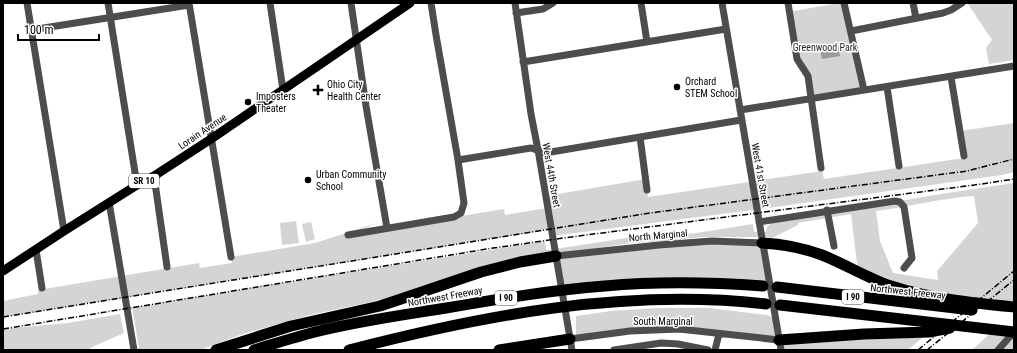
<svg xmlns="http://www.w3.org/2000/svg" width="1017" height="353" viewBox="0 0 1017 353" font-family="'Roboto Condensed',sans-serif">
<style>
.green{fill:#d4d4d4;fill-rule:evenodd}
.water{fill:#9b9b9b}
.lines{fill:none;stroke-linecap:round;stroke-linejoin:round}
.minor{stroke:#4d4d4d;stroke-width:7}
.major{stroke:#000;stroke-width:9}
.highway{stroke:#000;stroke-width:11}
.rail{stroke:#000;stroke-width:1.5;stroke-dasharray:6 2 1 2;stroke-linecap:butt}
.poi-dot{fill:#000;stroke:#fff;stroke-width:1.5}
.labels{text-anchor:middle;stroke-width:3;stroke-linejoin:round;paint-order:stroke}
.shield{fill:#fff;stroke:#4c4c4c;stroke-width:1}
.shield-label{font-size:9px;font-weight:bold;fill:#000}
.park-label{font-size:10px;fill:#2b2b2b;stroke:#fff}
.poi-label{font-size:10px;fill:#000;stroke:#fff;text-anchor:start}
.street-label{font-size:10px;fill:#000;stroke:#fff}
</style>
<rect width="100%" height="100%" fill="#fff"/>
<path class="green" d="M 838,3 L 844,3 L 864,90 L 812,98 L 808,76 L 797,59 L 789,12 Z
M 970,3 L 1014,3 L 1014,60 L 989,64 L 986,48 L 992,40 L 968,4 Z
M 1014,123 L 1014,172 L 1002,175 L 768,208 L 552,236 L 551,229 L 3,317 L 3,301 L 38,294 L 38,290 L 199,263 L 200,268 L 232,263 L 231,257 L 315,243 L 380,222 L 350,234 L 504,209 L 505,215 L 547,208 L 546,196 L 646,179 L 648,197 L 822,171 L 824,179 L 964,158 L 960,131 Z
M 1014,183 L 1014,307 L 962,301 L 858,272 L 851,214 L 798,223 L 798,225 L 770,239 L 768,237 L 702,237 L 667,241 L 631,243 L 482,266 L 416,290 L 376,301 L 310,315 L 278,324 L 240,335 L 200,350 L 131,350 L 139,348 L 132,307 L 135,307 L 545,241 L 546,249 L 548,250 L 640,236 L 664,236 L 696,233 L 753,224 L 754,232 L 766,232 L 767,227 L 771,223 L 941,194 ZM 974,196 L 978,223 L 937,271 L 938,280 L 893,273 L 880,241 L 876,211 C 909,207 941,198 974,196 Z
M 296,221 L 299,243 L 282,245 L 280,223 Z
M 311,222 L 315,239 L 306,242 L 302,224 Z
M 762,243 L 770,287 L 746,285 L 562,290 L 556,256 L 659,245 Z
M 657,308 L 709,308 L 767,315 L 776,319 L 779,340 L 929,332 L 908,350 L 781,350 L 779,340 L 679,329 L 576,338 L 576,316 L 611,311 Z
M 120,314 L 124,333 L 90,348 L 90,350 L 3,350 L 3,329 L 68,323 Z
M 994,330 L 1014,332 L 1014,350 L 972,350 Z"/>
<path class="water" d="M 839,46 L 840,56 L 822,59 L 820,50 Z"/>
<g class="lines">
<path class="minor" d="M 27,3 L 64,231
M 108,3 L 137,185
M 189,3 L 231,257
M 270,3 L 283,90
M 351,3 L 366,106 L 387,228
M 515,3 L 531,114 L 538,150 L 572,350
M 641,3 L 647,42
M 722,3 L 781,350
M 788,3 L 797,59 L 808,76 L 821,168
M 844,3 L 864,90
M 913,3 L 916,18
M 516,13 L 543,9 L 553,3
M 31,30 L 189,5
M 851,31 L 943,13 L 951,10 L 962,3
M 523,62 L 726,29
M 951,77 L 964,156
M 887,87 L 899,166
M 740,110 L 1014,66
M 640,137 L 647,190
M 458,160 L 531,148 L 545,153 L 741,120
M 154,176 L 167,267
M 109,202 L 134,350
M 827,210 L 834,246
M 759,222 L 895,201 L 900,202 L 904,207 L 912,258 L 904,268
M 348,235 L 454,217 L 461,213 L 464,203 L 458,160 L 436,35 L 431,3
M 36,250 L 42,288
M 556,256 L 659,245 L 712,241 L 762,243
M 570,339 L 630,331 L 679,329 L 779,340
M 614,350 L 661,343 L 678,344 L 708,350
M 715,350 L 719,334
M 998,350 L 1014,332"/>
<path class="major" d="M 3,271 L 64,231 L 137,185 L 154,176 L 211,139 L 410,3"/>
<path class="highway" d="M 762,243 C 783,244 803,248 822,255 C 845,264 867,278 891,286 C 931,299 973,303 1014,307
M 777,287 L 972,310
M 780,305 L 1014,332
M 779,340 L 864,334 L 929,332 L 950,328
M 216,350 L 291,326 L 380,306 L 404,298 L 481,272 L 520,262 L 556,256
M 254,350 C 274,344 295,337 315,332 C 358,321 403,315 446,308 C 499,299 552,290 605,286 C 658,281 710,282 763,286
M 349,350 C 484,315 626,288 766,304
M 499,350 L 570,339"/>
<path class="rail" d="M 3,317 L 650,213 L 967,171 L 1014,159
M 3,329 L 487,249 L 563,238 L 982,184 L 1014,179
M 918,350 L 1014,271
M 927,350 L 1014,280"/>
</g>
<g class="poi-dot">
<circle cx="677" cy="87" r="4"/>
<path d="M316 84h4v4h4v4h-4v4h-4v-4h-4v-4h4z"/>
<circle cx="248" cy="102" r="4"/>
<circle cx="308" cy="180" r="4"/>
</g>
<g class="labels">
<g class="shield">
<rect x="129" y="174" width="30" height="14" rx="3"/>
<rect x="842" y="290" width="22" height="14" rx="3"/>
<rect x="495" y="291" width="22" height="14" rx="3"/>
</g>
<g class="shield-label">
<text x="144" y="184">SR 10</text>
<text x="853" y="300">I 90</text>
<text x="506" y="301">I 90</text>
</g>
<g class="park-label">
<text x="825" y="51">Greenwood Park</text>
</g>
<g class="poi-label">
<text x="685" y="85">Orchard<tspan x="685" dy="12">STEM School</tspan></text>
<text x="327" y="88">Ohio City<tspan x="327" dy="12">Health Center</tspan></text>
<text x="256" y="100">Imposters<tspan x="256" dy="12">Theater</tspan></text>
<text x="316" y="178">Urban Community<tspan x="316" dy="12">School</tspan></text>
</g>
<g class="street-label">
<text transform="translate(202 131) rotate(-34)" y="4">Lorain Avenue</text>
<text transform="translate(552 175) rotate(80)" y="4">West 44th Street</text>
<text transform="translate(761 175) rotate(80)" y="4">West 41st Street</text>
<text transform="translate(658 235) rotate(-5)" y="4">North Marginal</text>
<text transform="translate(908 291) rotate(6)" y="4">Northwest Freeway</text>
<text transform="translate(445 296) rotate(-10)" y="4">Northwest Freeway</text>
<text x="663" y="325">South Marginal</text>
</g>
</g>
<rect width="1017" height="353" fill="none" stroke="#000000" stroke-width="8"/>
<path d="M18 34v6h81v-6" fill="none" stroke="#000000" stroke-width="2"/>
<text x="24" y="34" font-size="12" fill="#000000" stroke="#ffffff" stroke-width="3" paint-order="stroke">100 m</text>
</svg>
